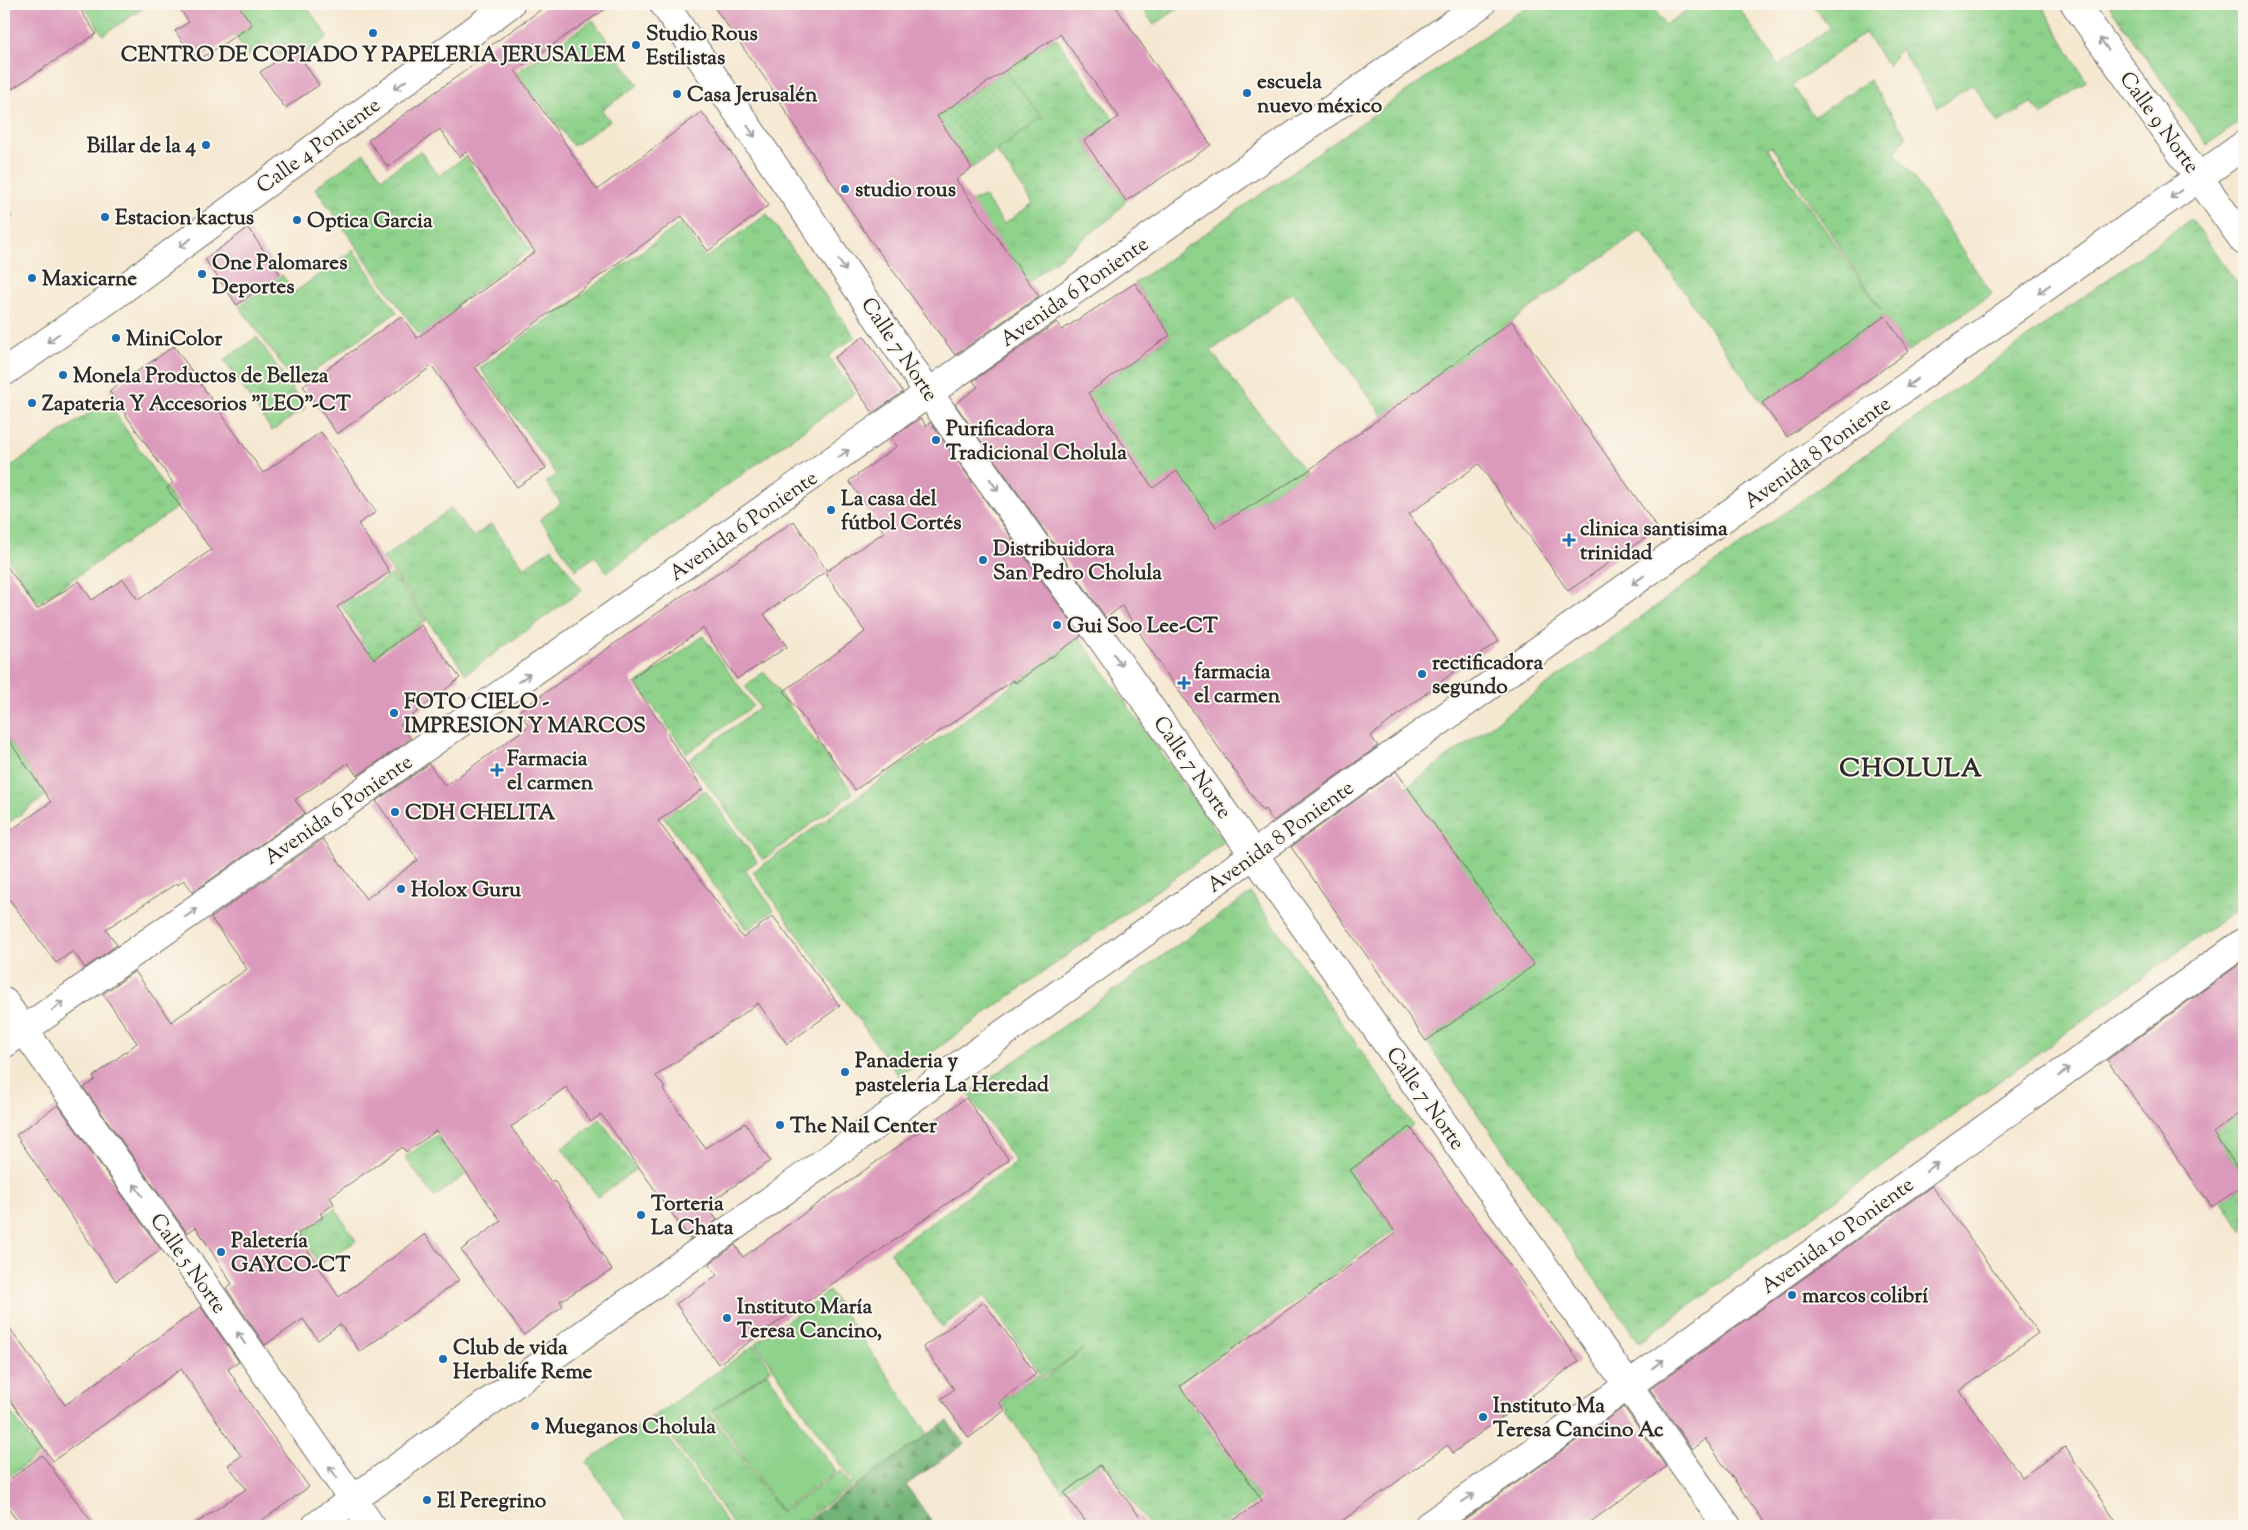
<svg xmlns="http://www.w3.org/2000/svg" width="2248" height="1530" viewBox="0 0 2248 1530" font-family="'Sorts Mill Goudy',serif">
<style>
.grass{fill:url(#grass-tufts);stroke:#5c7e5b;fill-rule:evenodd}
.forest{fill:url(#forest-firs);stroke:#4e7051}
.park{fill:#8ed28b;stroke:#5c7e5b}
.garden{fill:url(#garden-dots);stroke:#5c7e5b}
.building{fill:#db99bb}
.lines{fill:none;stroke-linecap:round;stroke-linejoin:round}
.minor-casing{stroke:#726d65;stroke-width:30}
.tertiary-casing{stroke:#726d65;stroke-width:30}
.minor{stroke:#fff;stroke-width:28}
.tertiary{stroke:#fff;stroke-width:28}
.oneway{stroke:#a0a0a0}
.poi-dot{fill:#1f6fb2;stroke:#fbf7ec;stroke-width:2}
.labels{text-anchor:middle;stroke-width:4;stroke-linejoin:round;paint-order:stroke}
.poi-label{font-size:21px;font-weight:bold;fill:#2b2b2b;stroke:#fbf7ec;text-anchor:start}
.street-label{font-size:21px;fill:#2b2b2b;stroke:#fbf7ec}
.district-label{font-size:26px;font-weight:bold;letter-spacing:1px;fill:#2b2b2b;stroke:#fbf7ec}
</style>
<defs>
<pattern id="grass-tufts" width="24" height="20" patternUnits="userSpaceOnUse" patternTransform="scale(1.25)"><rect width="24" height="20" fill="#8ed28b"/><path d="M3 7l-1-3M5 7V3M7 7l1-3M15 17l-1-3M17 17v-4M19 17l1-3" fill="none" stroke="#7bb478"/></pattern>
<pattern id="forest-firs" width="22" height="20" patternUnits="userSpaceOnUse" patternTransform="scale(1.25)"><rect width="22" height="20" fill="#72b477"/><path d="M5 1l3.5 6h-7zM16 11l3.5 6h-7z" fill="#5e9362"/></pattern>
<pattern id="garden-dots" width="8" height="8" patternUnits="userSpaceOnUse" patternTransform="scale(1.25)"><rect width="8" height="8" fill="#8ed28b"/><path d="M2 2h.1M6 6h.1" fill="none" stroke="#7bb478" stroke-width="1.8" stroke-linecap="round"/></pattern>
</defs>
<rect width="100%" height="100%" fill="#fbf7ec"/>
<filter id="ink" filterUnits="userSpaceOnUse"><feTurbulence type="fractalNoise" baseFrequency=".02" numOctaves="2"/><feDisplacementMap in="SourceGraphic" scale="10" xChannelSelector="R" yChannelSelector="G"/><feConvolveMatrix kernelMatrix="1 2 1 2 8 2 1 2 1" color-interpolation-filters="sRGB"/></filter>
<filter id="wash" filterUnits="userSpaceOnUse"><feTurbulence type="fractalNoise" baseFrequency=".0096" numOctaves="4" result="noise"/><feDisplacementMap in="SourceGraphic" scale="20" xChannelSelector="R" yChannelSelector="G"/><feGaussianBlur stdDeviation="1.12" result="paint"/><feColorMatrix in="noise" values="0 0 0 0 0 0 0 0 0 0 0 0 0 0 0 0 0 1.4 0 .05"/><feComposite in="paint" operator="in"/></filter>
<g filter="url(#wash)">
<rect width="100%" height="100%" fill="#f5e8d1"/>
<path class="grass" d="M 83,4 L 143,4 L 145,7 L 103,35 Z
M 251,4 L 305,4 L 328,37 L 304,54 L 297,43 L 278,56 L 268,42 L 249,56 L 225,22 Z
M 1530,4 L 1651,4 L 1665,25 L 1696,4 L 1736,4 L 1778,65 L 1830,28 L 1812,4 L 2041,4 L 2086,81 L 2042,115 L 2032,102 L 1998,123 L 1973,84 L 1937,107 L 1900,48 L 1888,66 L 1865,33 L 1792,85 L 1814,117 L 1869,80 L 1906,136 L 1896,152 L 1992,294 L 1909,351 L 1885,316 L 1762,403 L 1641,230 L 1512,321 L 1383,416 L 1293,292 L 1211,351 L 1305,473 L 1216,527 L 1153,489 L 1088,394 L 1170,336 L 1135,283 ZM 1772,146 L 1881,309 L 1881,310 L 1767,147 Z
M 2108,4 L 2244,4 L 2244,119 L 2207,145 Z
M 593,20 L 638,85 L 602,110 L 610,121 L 573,146 L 538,97 L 522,108 L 504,81 Z
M 1056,38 L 1114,120 L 1084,141 L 1126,201 L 1113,216 L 1028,282 L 968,203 L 984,196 L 1004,224 L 1033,203 L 996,151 L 1042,118 L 1005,70 Z
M 420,151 L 439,176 L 465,157 L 531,250 L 456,305 L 490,354 L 452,381 L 315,188 L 364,153 L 382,178 Z
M 4,202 L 14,217 L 4,224 Z
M 767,214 L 855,337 L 828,356 L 855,393 L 607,572 L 595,556 L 576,570 L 540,519 L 561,503 L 546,482 L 557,475 L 480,368 L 681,223 L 706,258 Z
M 2191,219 L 2244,293 L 2244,904 L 1639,1342 L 1426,1041 L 1533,965 L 1406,787 Z
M 353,250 L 397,312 L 296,384 L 239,306 L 282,275 L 295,292 Z
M 257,337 L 305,408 L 272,431 L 224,360 Z
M 107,401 L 178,507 L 38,603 L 4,553 L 4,471 Z
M 451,508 L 473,537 L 492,524 L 524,568 L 552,548 L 582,590 L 466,674 L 383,558 Z
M 334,571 L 353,600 L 392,574 L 426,621 L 376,655 L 378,659 L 352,677 L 338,656 L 363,639 L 334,594 Z
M 703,636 L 753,706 L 687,753 L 637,684 Z
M 1079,637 L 1224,842 L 899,1076 L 753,872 Z
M 764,672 L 853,793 L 763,860 L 689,760 L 760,707 L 745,686 Z
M 596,697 L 679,810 L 705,790 L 757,861 L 745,870 L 774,910 L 747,930 L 583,707 Z
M 4,734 L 47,795 L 4,826 Z
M 1251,893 L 1413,1125 L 1351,1169 L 1394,1231 L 1177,1385 L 1260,1499 L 1224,1525 L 1223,1522 L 1217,1526 L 1150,1526 L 1107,1466 L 1104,1468 L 1101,1463 L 1063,1491 L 1006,1413 L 1008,1411 L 1001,1402 L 1038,1374 L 1043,1380 L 1084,1349 L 1043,1377 L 985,1296 L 942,1327 L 890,1252 L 1016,1162 L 968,1094 Z
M 2244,1110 L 2244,1177 L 2213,1133 Z
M 600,1119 L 636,1169 L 598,1197 L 562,1148 Z
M 437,1135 L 465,1175 L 434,1197 L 405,1157 Z
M 2244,1185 L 2244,1233 L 2222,1202 Z
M 335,1208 L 356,1241 L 320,1265 L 300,1234 L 324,1218 L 323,1216 Z
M 755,1345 L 771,1369 L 710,1412 L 781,1513 L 841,1471 L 852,1486 L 795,1526 L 734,1526 L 656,1415 Z
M 4,1402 L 40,1454 L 4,1480 Z"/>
<path class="forest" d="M 947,1421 L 964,1444 L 906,1485 L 935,1526 L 799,1526 Z"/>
<path class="park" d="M 829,1291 L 928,1434 L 855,1486 L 756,1343 Z
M 767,1373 L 836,1472 L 781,1511 L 713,1411 Z
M 653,1416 L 729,1526 L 631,1526 L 587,1462 Z"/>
<path class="garden" d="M 1140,4 L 1185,4 L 1154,25 Z
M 1005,70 L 1042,118 L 972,168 L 937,117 Z"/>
<g id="blocks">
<path class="building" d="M 4,4 L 77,4 L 96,34 L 4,94 Z
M 176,4 L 238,4 L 252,25 L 197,61 L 175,31 L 189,22 Z
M 549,4 L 613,4 L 515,70 L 597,190 L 702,112 L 769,205 L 708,251 L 682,216 L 475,367 L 546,468 L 517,487 L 432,366 L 337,434 L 303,386 L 401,316 L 417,338 L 535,252 L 466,152 L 459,157 L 440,129 L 388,167 L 368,140 L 486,56 L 483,51 Z
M 712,4 L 1114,4 L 1211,145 L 1126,201 L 1084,141 L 1119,117 L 1060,34 L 937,116 L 972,168 L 956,180 L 1039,296 L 955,355 L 869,238 L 799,133 L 769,84 Z
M 295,49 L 319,85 L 285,108 L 260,72 Z
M 248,228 L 280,274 L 237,305 L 205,259 Z
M 1135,283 L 1170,335 L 1088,393 L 1153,488 L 1177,471 L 1216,527 L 1305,473 L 1512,321 L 1658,529 L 1568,591 L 1479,464 L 1409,514 L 1499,641 L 1451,674 L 1371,736 L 1378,746 L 1273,821 L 1265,809 L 1263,811 L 1162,667 L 1122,606 L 1106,618 L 955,404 L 978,387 L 973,381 L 1057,322 L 1062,330 Z
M 1885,316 L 1909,351 L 1787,437 L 1762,403 Z
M 864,336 L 903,392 L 873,413 L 834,358 Z
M 174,346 L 263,473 L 321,432 L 376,512 L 358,524 L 390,572 L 337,607 L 374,659 L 421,625 L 460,678 L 400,725 L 411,739 L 357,776 L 348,763 L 295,800 L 305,813 L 193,892 L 184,880 L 178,885 L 177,883 L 106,929 L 117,945 L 85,968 L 73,951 L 56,963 L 4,892 L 4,835 L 51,802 L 4,733 L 4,562 L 37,609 L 79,581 L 92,600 L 123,579 L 138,600 L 211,550 L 167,488 L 173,483 L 109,391 Z
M 921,418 L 926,426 L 930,422 L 1081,636 L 1015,683 L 1014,680 L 855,790 L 784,691 L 865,632 L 825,572 L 764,614 L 787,647 L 737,679 L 703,628 L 630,679 L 669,735 L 668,736 L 703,789 L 658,821 L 743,938 L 773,916 L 840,1006 L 787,1044 L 758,1003 L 656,1076 L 665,1088 L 663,1089 L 705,1148 L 745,1123 L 770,1161 L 706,1205 L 717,1220 L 690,1239 L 601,1114 L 591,1122 L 566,1087 L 511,1127 L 551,1182 L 554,1180 L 612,1270 L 560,1301 L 563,1306 L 524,1335 L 461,1250 L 501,1221 L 436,1131 L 406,1152 L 403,1147 L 330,1197 L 334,1204 L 320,1214 L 323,1217 L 297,1234 L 339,1297 L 425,1234 L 459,1280 L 360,1352 L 340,1324 L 318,1340 L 303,1319 L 265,1345 L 226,1288 L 232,1284 L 196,1227 L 187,1233 L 84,1088 L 95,1080 L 93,1077 L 137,1043 L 103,994 L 135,971 L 171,1022 L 247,969 L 211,918 L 323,839 L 366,899 L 418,860 L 376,801 L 429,764 L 445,786 L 529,726 L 519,711 L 686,593 L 757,548 L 756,547 L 794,521 L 827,571 L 884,532 L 849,481 L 897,446 L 891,438 Z
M 1396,771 L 1534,965 L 1426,1041 L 1291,847 Z
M 2244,961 L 2244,1110 L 2213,1133 L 2244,1177 L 2244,1185 L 2212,1207 L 2107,1060 Z
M 966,1098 L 1009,1160 L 718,1364 L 676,1304 L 717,1275 L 709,1264 L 735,1245 L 743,1257 Z
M 58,1105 L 161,1250 L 116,1281 L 16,1135 Z
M 1410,1127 L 1579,1361 L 1453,1453 L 1448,1445 L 1335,1526 L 1226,1526 L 1262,1500 L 1180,1386 L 1396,1233 L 1350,1170 Z
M 1932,1186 L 2038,1333 L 1960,1391 L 2022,1477 L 2065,1447 L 2119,1526 L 1767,1526 L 1705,1439 L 1692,1449 L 1650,1389 Z
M 984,1302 L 1036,1374 L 999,1402 L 1005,1410 L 969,1438 L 941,1399 L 954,1389 L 923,1347 Z
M 201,1307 L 239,1362 L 228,1369 L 258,1416 L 309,1487 L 254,1526 L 192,1526 L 246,1489 L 228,1465 L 241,1456 L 181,1369 L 53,1461 L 4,1391 L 4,1320 L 65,1405 Z
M 1624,1407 L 1666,1467 L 1585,1526 L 1455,1526 Z
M 42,1455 L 95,1526 L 21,1526 L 4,1503 L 4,1484 Z
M 1100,1465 L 1147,1526 L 1089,1526 L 1064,1493 Z"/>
</g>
</g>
<g filter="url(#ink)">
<use href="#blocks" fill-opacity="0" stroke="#726d65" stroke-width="1"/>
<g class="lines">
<defs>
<path id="minor" d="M 664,4 L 937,405 L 1727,1526
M 4,372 L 112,297 L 510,4
M 4,1044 L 1481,4
M 316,1526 L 2244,145
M 1428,1526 L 1619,1392 L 2244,942"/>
<path id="tertiary" d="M 2075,4 L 2244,241
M 4,1002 L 197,1274 L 371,1526"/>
</defs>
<use href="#minor" class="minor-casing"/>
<use href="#tertiary" class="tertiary-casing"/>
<use href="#minor" class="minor"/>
<use href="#tertiary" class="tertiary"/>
</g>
<defs><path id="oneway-shaft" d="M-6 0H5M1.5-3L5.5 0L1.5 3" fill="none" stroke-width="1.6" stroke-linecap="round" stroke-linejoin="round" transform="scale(1.25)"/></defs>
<g class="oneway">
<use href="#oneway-shaft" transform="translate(2104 44) rotate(-126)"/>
<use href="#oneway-shaft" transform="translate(400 85) rotate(144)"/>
<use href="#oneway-shaft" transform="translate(751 131) rotate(56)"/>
<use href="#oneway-shaft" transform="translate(2176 194) rotate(144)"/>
<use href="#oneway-shaft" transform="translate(185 243) rotate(144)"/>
<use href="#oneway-shaft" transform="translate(842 265) rotate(56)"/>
<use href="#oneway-shaft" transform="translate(2044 289) rotate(144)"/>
<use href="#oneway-shaft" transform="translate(53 338) rotate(145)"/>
<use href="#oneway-shaft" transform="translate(1912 383) rotate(144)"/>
<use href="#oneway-shaft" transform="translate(843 454) rotate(-35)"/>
<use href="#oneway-shaft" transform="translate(994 485) rotate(55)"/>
<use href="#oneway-shaft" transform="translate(1638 580) rotate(144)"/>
<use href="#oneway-shaft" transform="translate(1118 660) rotate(55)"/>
<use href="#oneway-shaft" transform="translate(524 678) rotate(-35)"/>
<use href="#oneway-shaft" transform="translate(191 913) rotate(-35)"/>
<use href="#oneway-shaft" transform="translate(58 1006) rotate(-35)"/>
<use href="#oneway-shaft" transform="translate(2064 1072) rotate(-36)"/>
<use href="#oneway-shaft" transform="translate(1932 1167) rotate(-36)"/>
<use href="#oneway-shaft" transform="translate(138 1190) rotate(-126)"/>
<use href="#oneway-shaft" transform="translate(241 1338) rotate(-124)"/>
<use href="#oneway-shaft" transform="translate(1658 1364) rotate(-36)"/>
<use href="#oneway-shaft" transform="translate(333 1472) rotate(-124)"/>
<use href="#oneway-shaft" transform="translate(1468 1498) rotate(-35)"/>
</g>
</g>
<g class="poi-dot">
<circle cx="373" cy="33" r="5"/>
<circle cx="636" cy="45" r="5"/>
<circle cx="1247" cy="93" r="5"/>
<circle cx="677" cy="94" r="5"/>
<circle cx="206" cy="145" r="5"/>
<circle cx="845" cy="189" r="5"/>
<circle cx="105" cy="217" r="5"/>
<circle cx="297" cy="220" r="5"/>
<circle cx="202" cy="274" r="5"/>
<circle cx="32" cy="278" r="5"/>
<circle cx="116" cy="338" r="5"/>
<circle cx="63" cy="375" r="5"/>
<circle cx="32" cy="403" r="5"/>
<circle cx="936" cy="440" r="5"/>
<circle cx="831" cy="510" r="5"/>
<path d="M1566.5 532.5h5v5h5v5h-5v5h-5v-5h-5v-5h5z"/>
<circle cx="983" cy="560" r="5"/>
<circle cx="1057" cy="625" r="5"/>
<circle cx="1422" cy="674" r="5"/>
<path d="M1181.5 675.5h5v5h5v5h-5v5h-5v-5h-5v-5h5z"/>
<circle cx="394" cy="713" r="5"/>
<path d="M494.5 762.5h5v5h5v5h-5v5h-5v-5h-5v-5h5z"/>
<circle cx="395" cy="812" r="5"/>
<circle cx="401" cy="889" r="5"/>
<circle cx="845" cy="1072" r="5"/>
<circle cx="780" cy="1125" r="5"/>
<circle cx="641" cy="1215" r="5"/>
<circle cx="221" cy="1252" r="5"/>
<circle cx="1792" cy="1295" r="5"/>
<circle cx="727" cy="1318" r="5"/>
<circle cx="443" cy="1359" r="5"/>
<circle cx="1483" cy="1417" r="5"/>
<circle cx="535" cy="1426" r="5"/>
<circle cx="427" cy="1500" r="5"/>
</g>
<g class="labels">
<g class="poi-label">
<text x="646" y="40">Studio Rous<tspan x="646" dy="24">Estilistas</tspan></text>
<text x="373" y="61" text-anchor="middle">CENTRO DE COPIADO Y PAPELERIA JERUSALEM</text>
<text x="1257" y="88">escuela<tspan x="1257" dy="24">nuevo méxico</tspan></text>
<text x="687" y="101">Casa Jerusalén</text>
<text x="196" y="152" text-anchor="end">Billar de la 4</text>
<text x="855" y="196">studio rous</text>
<text x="115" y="224">Estacion kactus</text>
<text x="307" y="227">Optica Garcia</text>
<text x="212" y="269">One Palomares<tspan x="212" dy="24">Deportes</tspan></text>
<text x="42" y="285">Maxicarne</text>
<text x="126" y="345">MiniColor</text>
<text x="73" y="382">Monela Productos de Belleza</text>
<text x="42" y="410">Zapateria Y Accesorios "LEO"-CT</text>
<text x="946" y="435">Purificadora<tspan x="946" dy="24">Tradicional Cholula</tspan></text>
<text x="841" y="505">La casa del<tspan x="841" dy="24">fútbol Cortés</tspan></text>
<text x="1580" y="535">clinica santisima<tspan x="1580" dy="24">trinidad</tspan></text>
<text x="993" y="555">Distribuidora<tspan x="993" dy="24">San Pedro Cholula</tspan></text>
<text x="1067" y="632">Gui Soo Lee-CT</text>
<text x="1432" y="669">rectificadora<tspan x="1432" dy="24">segundo</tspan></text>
<text x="1194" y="678">farmacia<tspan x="1194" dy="24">el carmen</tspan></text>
<text x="404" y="708">FOTO CIELO -<tspan x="404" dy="24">IMPRESION Y MARCOS</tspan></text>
<text x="507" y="765">Farmacia<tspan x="507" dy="24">el carmen</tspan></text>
<text x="405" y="819">CDH CHELITA</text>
<text x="411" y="896">Holox Guru</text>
<text x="855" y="1067">Panaderia y<tspan x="855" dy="24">pasteleria La Heredad</tspan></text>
<text x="790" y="1132">The Nail Center</text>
<text x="651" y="1210">Torteria<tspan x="651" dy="24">La Chata</tspan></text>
<text x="231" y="1247">Paletería<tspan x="231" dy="24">GAYCO-CT</tspan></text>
<text x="1802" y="1302">marcos colibrí</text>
<text x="737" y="1313">Instituto María<tspan x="737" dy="24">Teresa Cancino,</tspan></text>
<text x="453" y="1354">Club de vida<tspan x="453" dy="24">Herbalife Reme</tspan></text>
<text x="1493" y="1412">Instituto Ma<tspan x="1493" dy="24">Teresa Cancino Ac</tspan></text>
<text x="545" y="1433">Mueganos Cholula</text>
<text x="437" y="1507">El Peregrino</text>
</g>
<g class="street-label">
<text transform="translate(2160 122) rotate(54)" y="7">Calle 9 Norte</text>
<text transform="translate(318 145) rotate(-36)" y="7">Calle 4 Poniente</text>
<text transform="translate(1074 291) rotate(-35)" y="7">Avenida 6 Poniente</text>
<text transform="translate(900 349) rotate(56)" y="7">Calle 7 Norte</text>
<text transform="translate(1817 452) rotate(-36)" y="7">Avenida 8 Poniente</text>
<text transform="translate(743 525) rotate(-35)" y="7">Avenida 6 Poniente</text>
<text transform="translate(1193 767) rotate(55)" y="7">Calle 7 Norte</text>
<text transform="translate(338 809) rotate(-35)" y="7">Avenida 6 Poniente</text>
<text transform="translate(1280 836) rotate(-36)" y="7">Avenida 8 Poniente</text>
<text transform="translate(1426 1098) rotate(55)" y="7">Calle 7 Norte</text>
<text transform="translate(1837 1235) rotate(-36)" y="7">Avenida 10 Poniente</text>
<text transform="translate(189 1263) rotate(55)" y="7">Calle 5 Norte</text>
</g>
<g class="district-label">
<text x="1911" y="776">CHOLULA</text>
</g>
</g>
<rect width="2248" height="1530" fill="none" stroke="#fbf7ec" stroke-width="20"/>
</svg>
